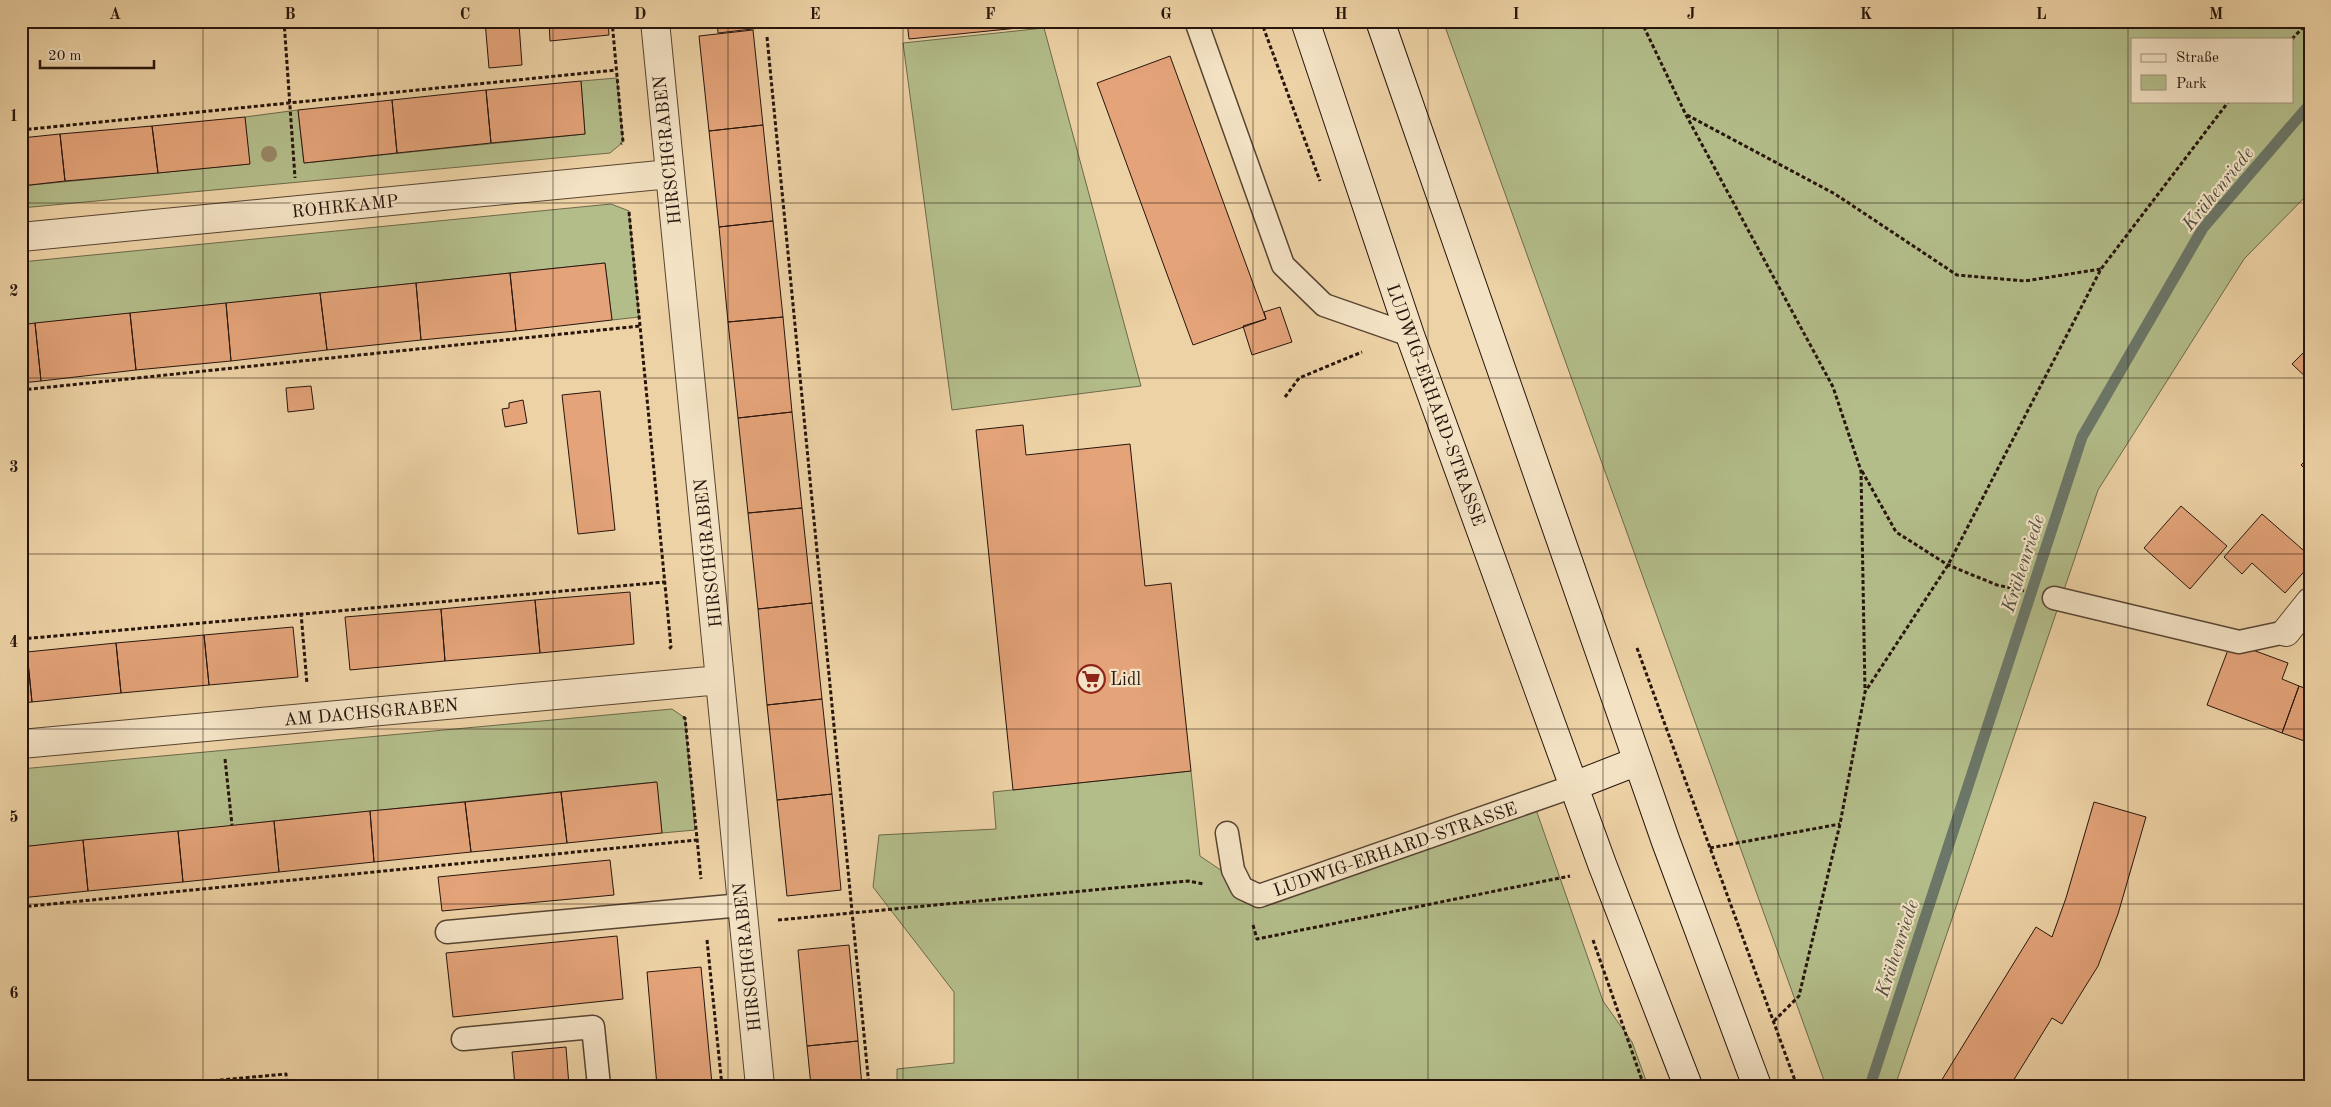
<svg xmlns="http://www.w3.org/2000/svg" width="2331" height="1107" viewBox="0 0 2331 1107" font-family="'Old Standard TT',serif">
<style>
.green{fill:#b3bd8a;stroke:#6d694b;fill-rule:evenodd}
.lines{fill:none;stroke-linecap:round;stroke-linejoin:round}
.stream{stroke:#6b7769;stroke-width:11}
.building{fill:#e4a379;stroke:#27150c}
.lane-casing{stroke:#584432;stroke-width:25}
.street-casing{stroke:#584432;stroke-width:30}
.secondary-casing{stroke:#27150c;stroke-width:30}
.path{stroke:#27150c;stroke-width:3;stroke-dasharray:4 2.5;stroke-linecap:butt}
.lane{stroke:#f3e2c4;stroke-width:22}
.street{stroke:#f3e2c4;stroke-width:28}
.secondary{stroke:#f3e2c4;stroke-width:28}
.tree{fill:#978666}
.grid{fill:none;stroke:#27150c;stroke-width:1;stroke-opacity:0.55}
.labels{text-anchor:middle;stroke-width:4.5;stroke-linejoin:round;paint-order:stroke}
.street-label{font-size:18px;fill:#27150c;stroke:#f3e2c4}
.poi-label{font-size:18px;fill:#27150c;stroke:#f3e2c4;text-anchor:start}
.water-label{font-size:19px;font-style:italic;fill:#4f4e42;stroke:#f3e2c4}
.neatline{fill:none;stroke:#27150c;stroke-width:2}
.grid-label{font-size:16px;text-anchor:middle;font-weight:bold;fill:#27150c}
</style>
<rect width="100%" height="100%" fill="#edd2a5"/>
<filter id="stains"><feTurbulence type="fractalNoise" baseFrequency=".004" numOctaves="4"/><feColorMatrix values="0 0 0 0 .2 0 0 0 0 .09 0 0 0 0 .02 0 0 0 .5 -.17"/></filter>
<radialGradient id="worn" r=".72"><stop offset=".6" stop-color="#630" stop-opacity="0"/><stop offset="1" stop-color="#630" stop-opacity=".3"/></radialGradient>
<path class="green" d="M 1443,21 L 2310,21 L 2310,192 L 2244,259 L 2098,490 L 1895,1086 L 1826,1086 ZM 2132,39 L 2292,39 L 2292,101 L 2132,101 Z
M 1044,28 L 1141,386 L 952,410 L 903,43 Z
M 617,78 L 623,142 L 610,153 L 21,208 L 21,186 L 249,164 L 245,117 L 298,110 L 304,163 L 585,134 L 581,81 Z
M 611,204 L 629,211 L 639,317 L 612,320 L 605,263 L 21,325 L 21,262 Z
M 672,709 L 685,718 L 695,830 L 662,833 L 656,782 L 274,821 L 178,833 L 21,847 L 21,769 Z
M 1191,771 L 1200,856 L 1259,896 L 1533,801 L 1603,1001 L 1632,1042 L 1648,1086 L 897,1086 L 897,1069 L 954,1063 L 954,992 L 873,887 L 879,835 L 996,829 L 993,792 Z"/>
<g class="lines">
<path class="stream" d="M 1870,1086 L 2082,437 L 2203,228 L 2310,104"/>
</g>
<path class="building" d="M 485,21 L 532,21 L 519,24 L 522,65 L 489,68 Z
M 549,21 L 608,21 L 609,35 L 550,41 Z
M 717,21 L 768,21 L 769,27 L 718,33 Z
M 907,21 L 1048,21 L 1048,25 L 909,39 Z
M 753,30 L 763,125 L 709,131 L 699,36 Z
M 1170,56 L 1266,319 L 1193,345 L 1097,83 Z
M 581,81 L 585,134 L 491,143 L 486,90 Z
M 486,90 L 491,143 L 397,153 L 392,100 Z
M 392,100 L 397,153 L 304,163 L 298,110 Z
M 245,117 L 250,164 L 158,173 L 152,126 Z
M 763,125 L 773,221 L 719,227 L 709,131 Z
M 152,126 L 158,173 L 65,181 L 60,134 Z
M 60,134 L 65,181 L 21,186 L 21,138 Z
M 773,221 L 783,317 L 728,322 L 719,227 Z
M 605,263 L 612,320 L 516,331 L 510,273 Z
M 510,273 L 516,331 L 421,340 L 416,283 Z
M 416,283 L 421,340 L 327,350 L 320,293 Z
M 320,293 L 327,350 L 231,361 L 226,303 Z
M 226,303 L 231,361 L 136,370 L 130,313 Z
M 1280,307 L 1292,342 L 1252,355 L 1243,326 L 1266,319 L 1264,312 Z
M 130,313 L 136,370 L 41,381 L 35,323 Z
M 783,317 L 792,412 L 738,418 L 728,322 Z
M 35,323 L 41,381 L 21,383 L 21,325 Z
M 2310,346 L 2310,381 L 2292,364 Z
M 311,386 L 314,409 L 288,412 L 286,388 Z
M 600,391 L 615,530 L 578,534 L 562,395 Z
M 523,400 L 527,423 L 505,427 L 502,409 L 509,408 L 509,403 Z
M 792,412 L 802,508 L 748,513 L 738,418 Z
M 1023,425 L 1026,455 L 1130,444 L 1145,586 L 1171,583 L 1191,771 L 1013,790 L 976,430 Z
M 2310,456 L 2310,474 L 2301,465 Z
M 2181,506 L 2227,546 L 2190,589 L 2144,548 Z
M 802,508 L 812,603 L 758,609 L 748,513 Z
M 2262,514 L 2310,556 L 2310,565 L 2285,593 L 2252,563 L 2242,574 L 2224,557 Z
M 630,592 L 634,644 L 540,653 L 535,600 Z
M 535,600 L 540,653 L 445,661 L 441,609 Z
M 812,603 L 822,699 L 767,705 L 758,609 Z
M 441,609 L 445,661 L 350,670 L 345,617 Z
M 293,627 L 298,677 L 209,685 L 204,635 Z
M 204,635 L 209,685 L 121,693 L 116,643 Z
M 2231,642 L 2288,663 L 2282,679 L 2299,686 L 2282,733 L 2207,705 Z
M 116,643 L 121,693 L 32,702 L 27,652 Z
M 21,652 L 27,652 L 32,702 L 21,703 Z
M 2299,686 L 2310,690 L 2310,743 L 2282,733 Z
M 822,699 L 832,794 L 777,800 L 767,705 Z
M 657,782 L 662,833 L 567,843 L 561,792 Z
M 561,792 L 567,843 L 471,852 L 465,802 Z
M 832,794 L 841,890 L 787,896 L 777,800 Z
M 465,802 L 471,852 L 374,862 L 370,811 Z
M 2094,802 L 2146,817 L 2118,914 L 2098,966 L 2062,1024 L 2052,1018 L 2010,1086 L 1938,1086 L 2036,927 L 2052,937 L 2066,898 Z
M 370,811 L 374,862 L 279,872 L 274,821 Z
M 274,821 L 279,872 L 183,882 L 178,831 Z
M 178,831 L 183,882 L 88,891 L 83,840 Z
M 83,840 L 88,891 L 21,898 L 21,847 Z
M 610,860 L 614,895 L 442,911 L 438,877 Z
M 617,936 L 623,999 L 453,1017 L 446,953 Z
M 849,945 L 858,1041 L 807,1046 L 798,950 Z
M 701,967 L 712,1084 L 657,1086 L 647,972 Z
M 858,1041 L 862,1086 L 811,1086 L 807,1046 Z
M 566,1047 L 569,1086 L 515,1086 L 512,1052 Z
M 278,1081 L 278,1086 L 225,1086 Z"/>
<g class="lines">
<defs>
<path id="lane" d="M 1196,21 L 1283,265 L 1324,305 L 1410,335
M 2054,598 L 2239,642 L 2286,632
M 1227,833 L 1233,870 L 1242,888 L 1259,896 L 1574,786
M 447,932 L 742,905
M 463,1039 L 593,1027 L 599,1086"/>
<path id="street" d="M 655,21 L 760,1086
M 21,237 L 670,174
M 2286,632 L 2310,602
M 21,744 L 720,680"/>
<path id="secondary" d="M 1305,21 L 1410,335 L 1602,864 L 1688,1086
M 1380,21 L 1666,842 L 1757,1086
M 1574,786 L 1638,761"/>
</defs>
<use href="#lane" class="lane-casing"/>
<use href="#street" class="street-casing"/>
<use href="#secondary" class="secondary-casing"/>
<path class="path" d="M 284,21 L 295,178
M 612,21 L 623,142 L 621,144
M 1261,21 L 1320,181
M 1641,21 L 1686,115 L 1833,387 L 1861,471 L 1865,691
M 767,37 L 869,1086
M 2292,39 L 2309,21
M 1687,115 L 1835,194 L 1957,275 L 2025,281 L 2101,269
M 21,130 L 616,70
M 629,212 L 671,647 L 668,650
M 21,390 L 640,326
M 1285,397 L 1299,378 L 1362,352
M 1862,471 L 1896,532 L 1948,565 L 1997,585 L 2025,591
M 301,613 L 307,684
M 21,639 L 665,582
M 1637,648 L 1797,1086
M 683,717 L 685,718 L 701,879
M 225,759 L 232,825
M 1710,848 L 1840,824
M 21,907 L 697,840
M 778,920 L 1188,881 L 1204,884
M 1253,925 L 1257,939 L 1570,876
M 707,940 L 722,1086
M 1593,940 L 1644,1086
M 1774,1021 L 1799,996 L 1840,824 L 1865,692 L 1948,565 L 2101,269 L 2229,101
M 155,1086 L 286,1074 L 287,1086
M 474,1086 L 512,1082"/>
<use href="#lane" class="lane"/>
<use href="#street" class="street"/>
<use href="#secondary" class="secondary"/>
</g>
<circle class="tree" cx="269" cy="154" r="8"/>
<path class="grid" d="M 203,21 L 203,1086M 378,21 L 378,1086M 553,21 L 553,1086M 728,21 L 728,1086M 903,21 L 903,1086M 1078,21 L 1078,1086M 1253,21 L 1253,1086M 1428,21 L 1428,1086M 1603,21 L 1603,1086M 1778,21 L 1778,1086M 1953,21 L 1953,1086M 2128,21 L 2128,1086M 21,203 L 2310,203M 21,378 L 2310,378M 21,554 L 2310,554M 21,729 L 2310,729M 21,904 L 2310,904"/>
<defs>
<symbol id="supermarket-ring" viewBox="-11 -11 22 22"><circle r="9.5" fill="#f3e2c4" stroke="#8f2418" stroke-width="1.5"/><path d="M-6-5.5h2.5l.6 2H6L4.5 2H-2.5L-4.4-4H-6ZM-1.5 3.2a1.3 1.3 0 1 0 .1 0ZM3 3.2a1.3 1.3 0 1 0 .1 0Z" fill="#8f2418"/></symbol>
</defs>
<g fill-rule="evenodd">
<use href="#supermarket-ring" x="1075" y="663" width="32" height="32"/>
</g>
<g class="labels">
<g class="street-label">
<text transform="translate(667 150) rotate(-96)" y="6">HIRSCHGRABEN</text>
<text transform="translate(345 206) rotate(-6)" y="6">ROHRKAMP</text>
<text transform="translate(1436 405) rotate(70)" y="6">LUDWIG-ERHARD-STRASSE</text>
<text transform="translate(708 553) rotate(-96)" y="6">HIRSCHGRABEN</text>
<text transform="translate(371 712) rotate(-5)" y="6">AM DACHSGRABEN</text>
<text transform="translate(1395 849) rotate(-19)" y="6">LUDWIG-ERHARD-STRASSE</text>
<text transform="translate(747 957) rotate(-96)" y="6">HIRSCHGRABEN</text>
</g>
<g class="poi-label">
<text x="1110" y="685">Lidl</text>
</g>
<g class="water-label">
<text transform="translate(2217 188) rotate(-51)" y="7">Krähenriede</text>
<text transform="translate(2022 563) rotate(-72)" y="7">Krähenriede</text>
<text transform="translate(1896 948) rotate(-72)" y="7">Krähenriede</text>
</g>
</g>
<rect width="2331" height="1107" fill="none" stroke="#edd2a5" stroke-width="55"/>
<rect x="2131" y="38" width="162" height="65" fill="#f3e2c4" stroke="#a1907a"/>
<rect x="2141" y="54" width="25" height="8" fill="#f3e2c4" stroke="#a1907a"/>
<text x="2176" y="62" font-size="15" fill="#27150c">Straße</text>
<rect x="2141" y="75" width="25" height="15" fill="#b3bd8a" stroke="#a1907a"/>
<text x="2176" y="88" font-size="15" fill="#27150c">Park</text>
<path d="M40 60v8h114v-8" fill="none" stroke="#27150c" stroke-width="2.5"/>
<text x="48" y="60" font-size="15" fill="#27150c" stroke="#f3e2c4" stroke-width="4" paint-order="stroke">20 m</text>
<rect x="28" y="28" width="2276" height="1052" class="neatline"/>
<g class="grid-label">
<text x="115" y="19">A</text>
<text x="290" y="19">B</text>
<text x="465" y="19">C</text>
<text x="640" y="19">D</text>
<text x="815" y="19">E</text>
<text x="990" y="19">F</text>
<text x="1166" y="19">G</text>
<text x="1341" y="19">H</text>
<text x="1516" y="19">I</text>
<text x="1691" y="19">J</text>
<text x="1866" y="19">K</text>
<text x="2041" y="19">L</text>
<text x="2216" y="19">M</text>
<text x="14" y="121">1</text>
<text x="14" y="296">2</text>
<text x="14" y="472">3</text>
<text x="14" y="647">4</text>
<text x="14" y="822">5</text>
<text x="14" y="998">6</text>
</g>
<rect width="100%" height="100%" filter="url(#stains)"/>
<rect width="100%" height="100%" fill="url(#worn)"/>
</svg>
